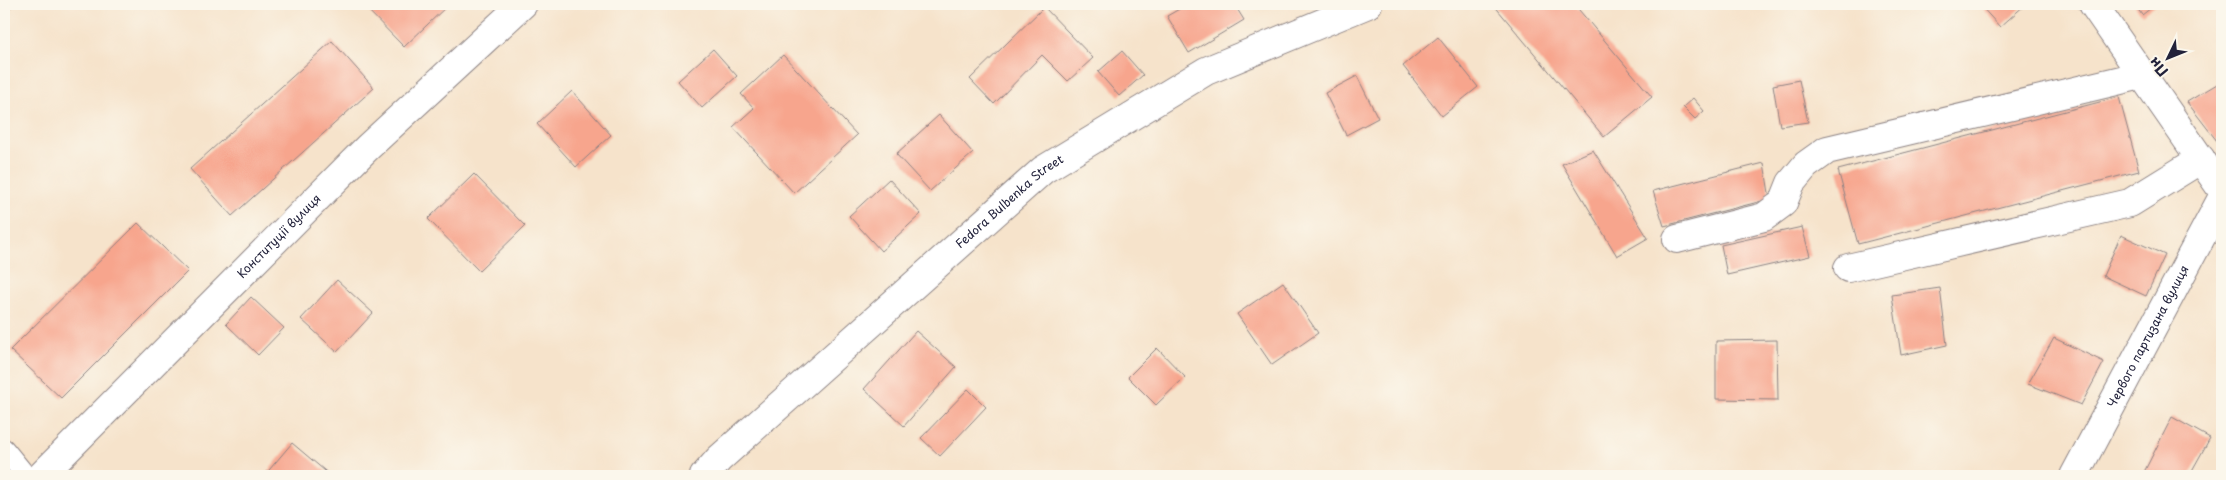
<svg xmlns="http://www.w3.org/2000/svg" width="2226" height="480" viewBox="0 0 2226 480" font-family="'Playpen Sans',sans-serif">
<style>
.building{fill:#f7a58d}
.lines{fill:none;stroke-linecap:round;stroke-linejoin:round}
.service-casing{stroke:#8c8283;stroke-width:22}
.minor-casing{stroke:#8c8283;stroke-width:30}
.service{stroke:#fff;stroke-width:20}
.minor{stroke:#fff;stroke-width:28}
.labels{text-anchor:middle;stroke-width:4.5;stroke-linejoin:round;paint-order:stroke}
.street-label{font-size:12px;fill:#22223b;stroke:#fbf7ec}
</style>
<rect width="100%" height="100%" fill="#fbf7ec"/>
<filter id="ink" filterUnits="userSpaceOnUse"><feTurbulence type="fractalNoise" baseFrequency=".02" numOctaves="2"/><feDisplacementMap in="SourceGraphic" scale="10" xChannelSelector="R" yChannelSelector="G"/><feConvolveMatrix kernelMatrix="1 2 1 2 8 2 1 2 1" color-interpolation-filters="sRGB"/></filter>
<filter id="wash" filterUnits="userSpaceOnUse"><feTurbulence type="fractalNoise" baseFrequency=".0096" numOctaves="4" result="noise"/><feDisplacementMap in="SourceGraphic" scale="20" xChannelSelector="R" yChannelSelector="G"/><feGaussianBlur stdDeviation="1.12" result="paint"/><feColorMatrix in="noise" values="0 0 0 0 0 0 0 0 0 0 0 0 0 0 0 0 0 1.4 0 .05"/><feComposite in="paint" operator="in"/></filter>
<g filter="url(#wash)">
<rect width="100%" height="100%" fill="#f6e3cb"/>
<g id="blocks">
<path class="building" d="M 4,4 L 14,4 L 4,15 Z
M 362,4 L 449,4 L 404,47 Z
M 1188,4 L 1234,4 L 1244,20 L 1189,53 L 1167,16 Z
M 1493,4 L 1574,4 L 1652,97 L 1604,137 Z
M 1979,4 L 2026,4 L 2000,27 Z
M 2134,4 L 2156,4 L 2142,15 Z
M 1044,7 L 1093,58 L 1068,81 L 1042,55 L 994,104 L 970,79 Z
M 1438,37 L 1478,87 L 1442,116 L 1403,66 Z
M 332,41 L 374,88 L 232,216 L 190,169 Z
M 713,49 L 737,76 L 702,108 L 678,81 Z
M 1122,51 L 1143,75 L 1119,96 L 1098,72 Z
M 783,55 L 857,135 L 794,193 L 733,127 L 754,108 L 741,94 Z
M 1357,76 L 1378,118 L 1346,135 L 1325,93 Z
M 1799,80 L 1808,122 L 1780,126 L 1773,85 Z
M 2222,81 L 2222,134 L 2217,141 L 2187,102 Z
M 572,91 L 611,135 L 576,167 L 537,124 Z
M 2119,97 L 2139,171 L 1858,244 L 1838,170 Z
M 1693,98 L 1704,111 L 1695,119 L 1683,107 Z
M 939,115 L 973,153 L 930,191 L 896,154 Z
M 1593,150 L 1648,238 L 1617,256 L 1562,164 Z
M 1764,163 L 1770,199 L 1664,226 L 1653,191 Z
M 474,174 L 525,226 L 479,271 L 428,219 Z
M 889,179 L 921,214 L 881,251 L 849,216 Z
M 138,223 L 188,271 L 61,398 L 10,350 Z
M 1802,227 L 1810,256 L 1727,275 L 1721,245 Z
M 2121,235 L 2165,255 L 2146,296 L 2103,276 Z
M 337,280 L 373,313 L 337,352 L 301,319 Z
M 1283,282 L 1318,333 L 1272,365 L 1237,314 Z
M 1940,288 L 1947,345 L 1901,355 L 1892,295 Z
M 251,297 L 284,328 L 258,355 L 226,324 Z
M 916,331 L 956,367 L 904,426 L 864,389 Z
M 2054,338 L 2104,362 L 2081,405 L 2028,384 Z
M 1777,340 L 1778,400 L 1716,399 L 1716,341 Z
M 1157,348 L 1185,377 L 1156,405 L 1128,377 Z
M 968,389 L 986,407 L 940,456 L 921,438 Z
M 2172,417 L 2210,438 L 2189,476 L 2142,476 Z
M 292,443 L 331,476 L 264,476 Z"/>
</g>
</g>
<g filter="url(#ink)">
<use href="#blocks" fill-opacity="0" stroke="#8c8283" stroke-width="1"/>
<g class="lines">
<defs>
<path id="service" d="M 4,449 L 26,476"/>
<g id="minor">
<path d="M 2093,4 L 2222,190"/>
<path d="M 1677,239 L 1764,217 L 1783,203 L 1791,183 L 1806,165 L 1827,150 L 2142,75"/>
<path d="M 1848,268 L 2130,203 L 2201,159"/>
<path id="s1" d="M 41,476 L 367,148 L 523,4"/>
<path id="s2" d="M 704,476 L 719,459 L 1043,170 L 1206,71 L 1368,4"/>
<path id="s3" d="M 2074,476 L 2222,198"/>
</g>
</defs>
<use href="#service" class="service-casing"/>
<use href="#minor" class="minor-casing"/>
<use href="#service" class="service"/>
<use href="#minor" class="minor"/>
</g>
</g>
<g class="labels">
<g class="street-label">
<text dy="4" stroke="none"><textPath href="#s2" startOffset="411">Fedora Bulbenka Street</textPath></text>
<text dy="4" stroke="none"><textPath href="#s1" startOffset="338">Конституції вулиця</textPath></text>
<text dy="4" stroke="none"><textPath href="#s3" startOffset="158">Червого партизана вулиця</textPath></text>
</g>
</g>
<rect width="2226" height="480" fill="none" stroke="#fbf7ec" stroke-width="20"/>
<g transform="translate(2168 58) rotate(227)" stroke="#fbf7ec" stroke-width="4" paint-order="stroke">
<path d="M0-4L9 19L0 12L-9 19Z" fill="#22223b"/>
<text y="-8" font-size="14" font-weight="bold" text-anchor="middle" fill="#22223b">Пн</text>
</g>
</svg>
